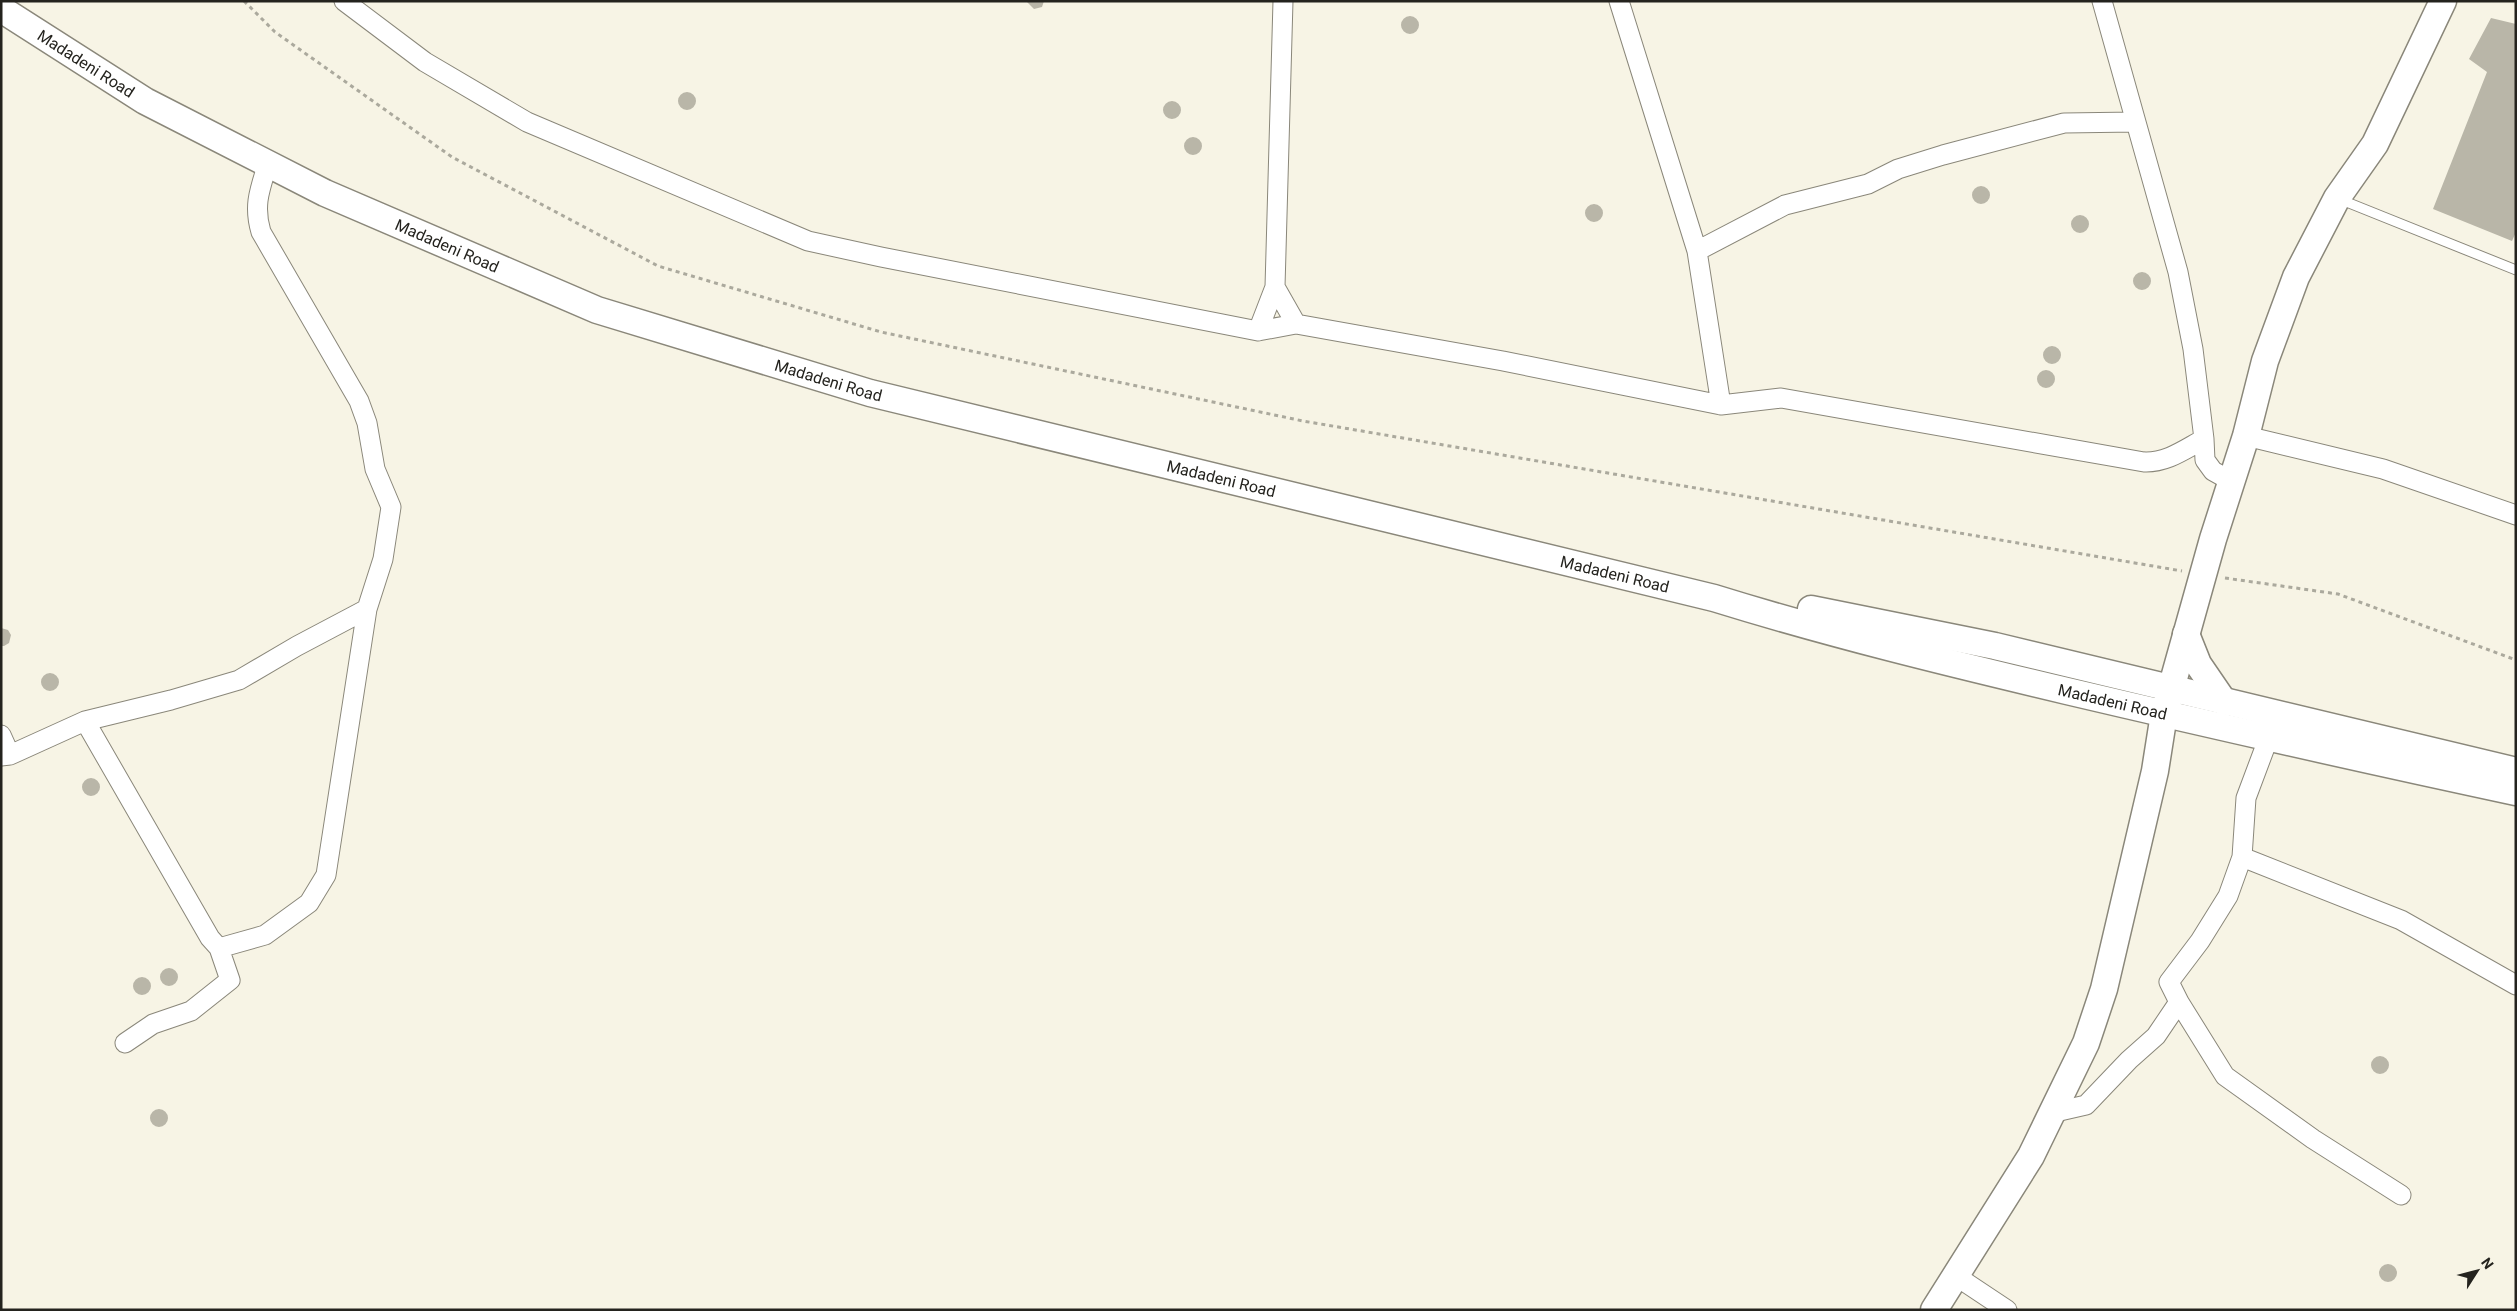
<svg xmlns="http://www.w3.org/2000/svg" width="2517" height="1311" viewBox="0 0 2517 1311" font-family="Roboto,sans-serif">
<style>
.building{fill:#b9b6a8}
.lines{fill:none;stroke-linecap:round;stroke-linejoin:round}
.lane-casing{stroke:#8a877a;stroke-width:11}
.street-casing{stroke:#8a877a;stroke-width:21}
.secondary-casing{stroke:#8a877a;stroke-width:29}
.path{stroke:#aba99d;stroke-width:3;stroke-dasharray:4 4;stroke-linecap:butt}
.lane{stroke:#fff;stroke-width:9}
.street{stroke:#fff;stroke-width:19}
.secondary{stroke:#fff;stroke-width:26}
.labels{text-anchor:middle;stroke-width:4;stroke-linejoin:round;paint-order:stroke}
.street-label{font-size:16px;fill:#24231e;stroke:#f7f4e5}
</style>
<rect width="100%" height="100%" fill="#f7f4e5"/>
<path class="building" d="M 1026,1 L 1044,1 L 1042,7 L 1034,9 Z
M1401 25a9 9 0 1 1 18 0a9 9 0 1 1-18 0Z
M 2491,18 L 2516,24 L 2516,232 L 2512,241 L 2433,209 L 2487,72 L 2469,59 Z
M678 101a9 9 0 1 1 18 0a9 9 0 1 1-18 0Z
M1163 110a9 9 0 1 1 18 0a9 9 0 1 1-18 0Z
M1184 146a9 9 0 1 1 18 0a9 9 0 1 1-18 0Z
M1972 195a9 9 0 1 1 18 0a9 9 0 1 1-18 0Z
M1585 213a9 9 0 1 1 18 0a9 9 0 1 1-18 0Z
M2071 224a9 9 0 1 1 18 0a9 9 0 1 1-18 0Z
M2133 281a9 9 0 1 1 18 0a9 9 0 1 1-18 0Z
M2043 355a9 9 0 1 1 18 0a9 9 0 1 1-18 0Z
M2037 379a9 9 0 1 1 18 0a9 9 0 1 1-18 0Z
M 1,628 L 8,630 L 11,635 L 9,643 L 4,646 L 1,646 Z
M41 682a9 9 0 1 1 18 0a9 9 0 1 1-18 0Z
M82 787a9 9 0 1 1 18 0a9 9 0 1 1-18 0Z
M160 977a9 9 0 1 1 18 0a9 9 0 1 1-18 0Z
M133 986a9 9 0 1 1 18 0a9 9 0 1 1-18 0Z
M2371 1065a9 9 0 1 1 18 0a9 9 0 1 1-18 0Z
M150 1118a9 9 0 1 1 18 0a9 9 0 1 1-18 0Z
M2379 1273a9 9 0 1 1 18 0a9 9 0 1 1-18 0Z"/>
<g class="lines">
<defs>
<path id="lane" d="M 2339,199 L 2516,270"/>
<path id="street" d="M 344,1 L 425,62 L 527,122 L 808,241 L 881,257 L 1258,331 L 1296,324 L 1503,361 L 1721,405 L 1781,398 L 2144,462 C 2167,463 2185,449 2204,439
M 1619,1 L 1697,251 L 1721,405
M 2102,1 L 2178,272 L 2193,349 L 2204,439 L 2205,460 L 2213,471 L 2231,481
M 1697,251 L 1785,205 L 1868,184 L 1898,169 L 1943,155 L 2064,123 L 2135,122
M 1275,287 L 1296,324
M 1258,331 L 1275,287 L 1283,1
M 2246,436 L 2383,469 L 2516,515
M 85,721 L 210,938 L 219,948 L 230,980 L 191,1011 L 153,1024 L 125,1043
M 1,735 L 10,755
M 1,756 L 10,755 L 85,721 L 171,700 L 239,680 L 297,646 L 367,609 L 383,559 L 391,507 L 375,469 L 367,423 L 359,401 L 261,232 C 253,205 260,189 268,163
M 2242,857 L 2401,920 L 2516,985
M 219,948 L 265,935 L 309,903 L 326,875 L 367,609
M 2179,1002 L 2225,1076 L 2313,1139 L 2401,1195
M 2051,1113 L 2086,1105 L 2129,1060 L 2156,1036 L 2179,1002 L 2169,982 L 2200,941 L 2228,896 L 2242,857 L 2246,798 L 2273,726
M 1956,1276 L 2007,1310"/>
<g id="secondary">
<path id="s1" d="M 1,9 L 145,101 L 325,193 L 597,310 L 870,393 L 1714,598 C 1830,634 1949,663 2067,691 C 2216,726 2366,760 2516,792"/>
<path d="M 1811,609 L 1995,646 L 2516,771"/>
<path d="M 2186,634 L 2198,664 L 2224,702"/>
<path d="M 1934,1310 L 2031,1156 L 2086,1043 L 2104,989 L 2155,771 L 2164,714 L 2213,539 L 2246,436 L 2265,361 L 2296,277 L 2337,198 L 2375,144 L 2443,1"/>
</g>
</defs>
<use href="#lane" class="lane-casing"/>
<use href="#street" class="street-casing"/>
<use href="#secondary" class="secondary-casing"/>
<path class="path" d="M 244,1 L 275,32 L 452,157 L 658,266 L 881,332 L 1303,421 L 2182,571
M 2225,578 L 2338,594 L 2516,660"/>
<use href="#lane" class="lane"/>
<use href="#street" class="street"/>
<use href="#secondary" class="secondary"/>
</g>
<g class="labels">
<g class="street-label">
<text dy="6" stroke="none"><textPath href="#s1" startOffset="101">Madadeni Road</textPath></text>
<text dy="6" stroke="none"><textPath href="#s1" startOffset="506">Madadeni Road</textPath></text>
<text dy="6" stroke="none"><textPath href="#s1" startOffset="911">Madadeni Road</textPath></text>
<text dy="6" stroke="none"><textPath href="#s1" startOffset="1316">Madadeni Road</textPath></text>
<text dy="6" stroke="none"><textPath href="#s1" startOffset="1721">Madadeni Road</textPath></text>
<text dy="6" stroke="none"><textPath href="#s1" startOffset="2235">Madadeni Road</textPath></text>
</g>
</g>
<rect width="2517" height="1311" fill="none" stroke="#24231e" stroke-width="5"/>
<g transform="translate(2477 1271) rotate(54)" stroke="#f7f4e5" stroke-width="4" paint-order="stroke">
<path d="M0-4L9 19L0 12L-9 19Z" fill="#24231e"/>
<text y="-8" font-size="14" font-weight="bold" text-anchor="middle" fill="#24231e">N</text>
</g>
</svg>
